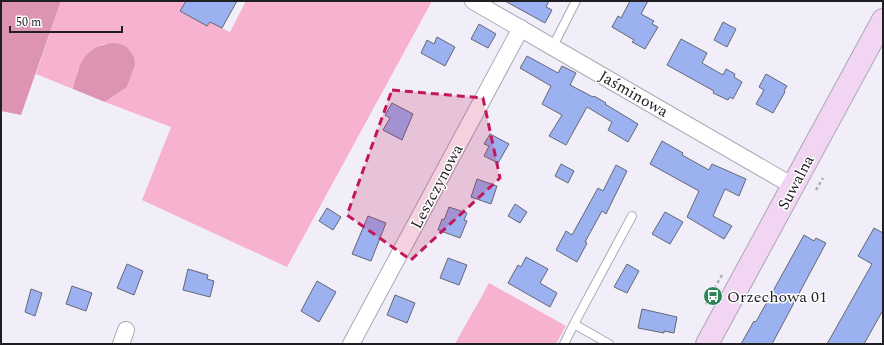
<svg xmlns="http://www.w3.org/2000/svg" width="884" height="345" viewBox="0 0 884 345" font-family="Spectral,serif">
<style>
.green{fill:#f6b2ce}
.forest{fill:#dc94b2}
.building{fill:#9bb1f0;stroke:#646872}
.lines{fill:none;stroke-linecap:round;stroke-linejoin:round}
.lane-casing{stroke:#aba8b3;stroke-width:10}
.street-casing{stroke:#aba8b3;stroke-width:18}
.secondary-casing{stroke:#aba8b3;stroke-width:24}
.path{stroke:#aeabb5;stroke-width:2.5;stroke-dasharray:3 3;stroke-linecap:butt}
.lane{stroke:#fff;stroke-width:8}
.street{stroke:#fff;stroke-width:16}
.secondary{stroke:#f2d5f3;stroke-width:22}
.marked{fill:#c2185b;fill-opacity:0.2;stroke:#c2185b;stroke-width:3;stroke-dasharray:8 5;stroke-linejoin:round}
.labels{text-anchor:middle;stroke-width:3;stroke-linejoin:round;paint-order:stroke}
.street-label{font-size:16px;fill:#1f1e22;stroke:#fff}
.poi-label{font-size:16px;fill:#1f1e22;stroke:#fff;text-anchor:start}
</style>
<rect width="100%" height="100%" fill="#f1eefa"/>
<path class="green" d="M 61,1 L 186,1 L 180,11 L 207,26 L 210,22 L 230,32 L 246,1 L 432,1 L 287,267 L 142,200 L 171,127 L 105,102 L 127,87 L 135,65 L 120,44 L 102,44 L 78,69 L 73,89 L 36,74 Z
M 489,283 L 566,326 L 556,344 L 455,344 C 466,323 478,304 489,283 Z"/>
<path class="forest" d="M 1,1 L 61,1 L 21,115 L 1,111 Z
M 113,43 L 120,44 L 127,47 L 134,57 L 135,65 L 127,87 L 105,102 L 73,89 C 79,64 84,46 113,43 Z"/>
<path class="building" d="M 186,1 L 237,1 L 222,28 L 210,22 L 207,26 L 180,11 Z
M 505,1 L 549,1 L 546,7 L 552,10 L 545,23 Z
M 630,1 L 648,1 L 641,14 L 654,21 L 652,24 L 658,27 L 645,49 L 632,42 L 634,40 L 612,27 L 618,16 L 621,18 Z
M 723,22 L 736,29 L 727,47 L 714,40 Z
M 479,24 L 496,34 L 488,48 L 471,39 Z
M 437,37 L 455,47 L 445,66 L 421,53 L 427,40 L 434,44 Z
M 681,39 L 707,53 L 702,63 L 723,75 L 726,69 L 735,74 L 734,77 L 742,82 L 733,99 L 730,97 L 728,100 L 713,93 L 714,91 L 667,65 Z
M 527,56 L 558,73 L 562,66 L 576,73 L 570,85 L 593,97 L 594,96 L 606,103 L 605,104 L 638,124 L 628,142 L 608,130 L 612,122 L 587,107 L 566,145 L 549,136 L 562,115 L 542,104 L 551,86 L 520,68 Z
M 766,74 L 787,86 L 784,91 L 785,92 L 773,113 L 756,104 L 764,90 L 759,87 Z
M 392,103 L 413,114 L 402,140 L 383,130 L 390,118 L 385,115 Z
M 490,134 L 509,144 L 498,163 L 484,156 L 489,146 L 484,144 Z
M 662,141 L 683,153 L 682,155 L 709,170 L 712,164 L 746,179 L 739,196 L 725,189 L 713,216 L 732,226 L 724,239 L 687,217 L 699,191 L 650,164 Z
M 561,164 L 574,171 L 568,183 L 555,176 Z
M 616,165 L 627,171 L 606,214 L 602,211 L 585,242 L 587,243 L 577,262 L 556,250 L 566,231 L 572,235 L 598,188 L 603,191 Z
M 477,179 L 497,186 L 491,204 L 471,197 Z
M 515,204 L 527,212 L 520,223 L 508,216 Z
M 449,207 L 467,213 L 464,220 L 467,221 L 460,238 L 438,230 L 442,219 L 444,220 Z
M 327,208 L 341,217 L 333,230 L 319,221 Z
M 665,212 L 683,222 L 670,244 L 652,234 Z
M 368,216 L 386,223 L 371,261 L 352,254 Z
M 874,228 L 883,233 L 883,310 L 864,344 L 827,344 L 872,264 L 858,256 Z
M 804,235 L 814,241 L 816,238 L 826,243 L 772,344 L 741,344 L 754,321 L 755,322 L 757,320 Z
M 526,257 L 548,269 L 540,283 L 557,293 L 550,307 L 508,283 L 518,265 L 521,267 Z
M 448,258 L 467,265 L 459,285 L 440,278 Z
M 127,264 L 143,271 L 134,295 L 117,288 Z
M 627,264 L 639,271 L 627,293 L 614,287 Z
M 188,269 L 208,275 L 207,279 L 214,281 L 210,297 L 183,290 Z
M 317,281 L 336,292 L 319,322 L 301,311 Z
M 72,286 L 92,293 L 86,311 L 66,304 Z
M 31,289 L 42,293 L 35,316 L 25,312 Z
M 395,295 L 415,303 L 407,323 L 387,315 Z
M 642,309 L 677,317 L 674,333 L 664,331 L 664,333 L 638,328 Z"/>
<g class="lines">
<defs>
<path id="lane" d="M 553,46 L 576,1
M 574,324 L 632,216
M 564,344 L 574,324 L 609,344"/>
<path id="street" d="M 473,1 L 793,186
M 121,344 L 126,330
M 351,344 L 521,28"/>
<path id="secondary" d="M 707,344 L 883,20"/>
</defs>
<use href="#lane" class="lane-casing"/>
<use href="#street" class="street-casing"/>
<use href="#secondary" class="secondary-casing"/>
<path class="path" d="M 816,190 L 823,178
M 706,304 L 723,273"/>
<use href="#lane" class="lane"/>
<use href="#street" class="street"/>
<use href="#secondary" class="secondary"/>
</g>
<path class="marked" d="M 392,90 L 483,98 L 500,178 L 411,260 L 347,215 Z"/>
<defs>
<symbol id="bus-disc" viewBox="-11 -11 22 22"><circle r="9.5" fill="#2d855a" stroke="#fff"/><path d="M-5-6H5V4H4V6H2V4H-2V6H-4V4H-5ZM-3.5-4V0h7V-4ZM-3.5 1.2v1.5H-2V1.2ZM2 1.2v1.5H3.5V1.2Z" fill="#fff"/></symbol>
</defs>
<g fill-rule="evenodd">
<use href="#bus-disc" x="702" y="285" width="22" height="22"/>
</g>
<g class="labels">
<g class="street-label">
<text transform="translate(634 93) rotate(30)" y="6">Jaśminowa</text>
<text transform="translate(795 182) rotate(-62)" y="6">Suwalna</text>
<text transform="translate(436 186) rotate(-62)" y="6">Leszczynowa</text>
</g>
<g class="poi-label">
<text x="727" y="302">Orzechowa 01</text>
</g>
</g>
<rect width="884" height="345" fill="none" stroke="#1f1e22" stroke-width="4"/>
<path d="M10 26v6h112v-6" fill="none" stroke="#1f1e22" stroke-width="2"/>
<text x="16" y="26" font-size="12" fill="#1f1e22" stroke="#ffffff" stroke-width="3" paint-order="stroke">50 m</text>
</svg>
